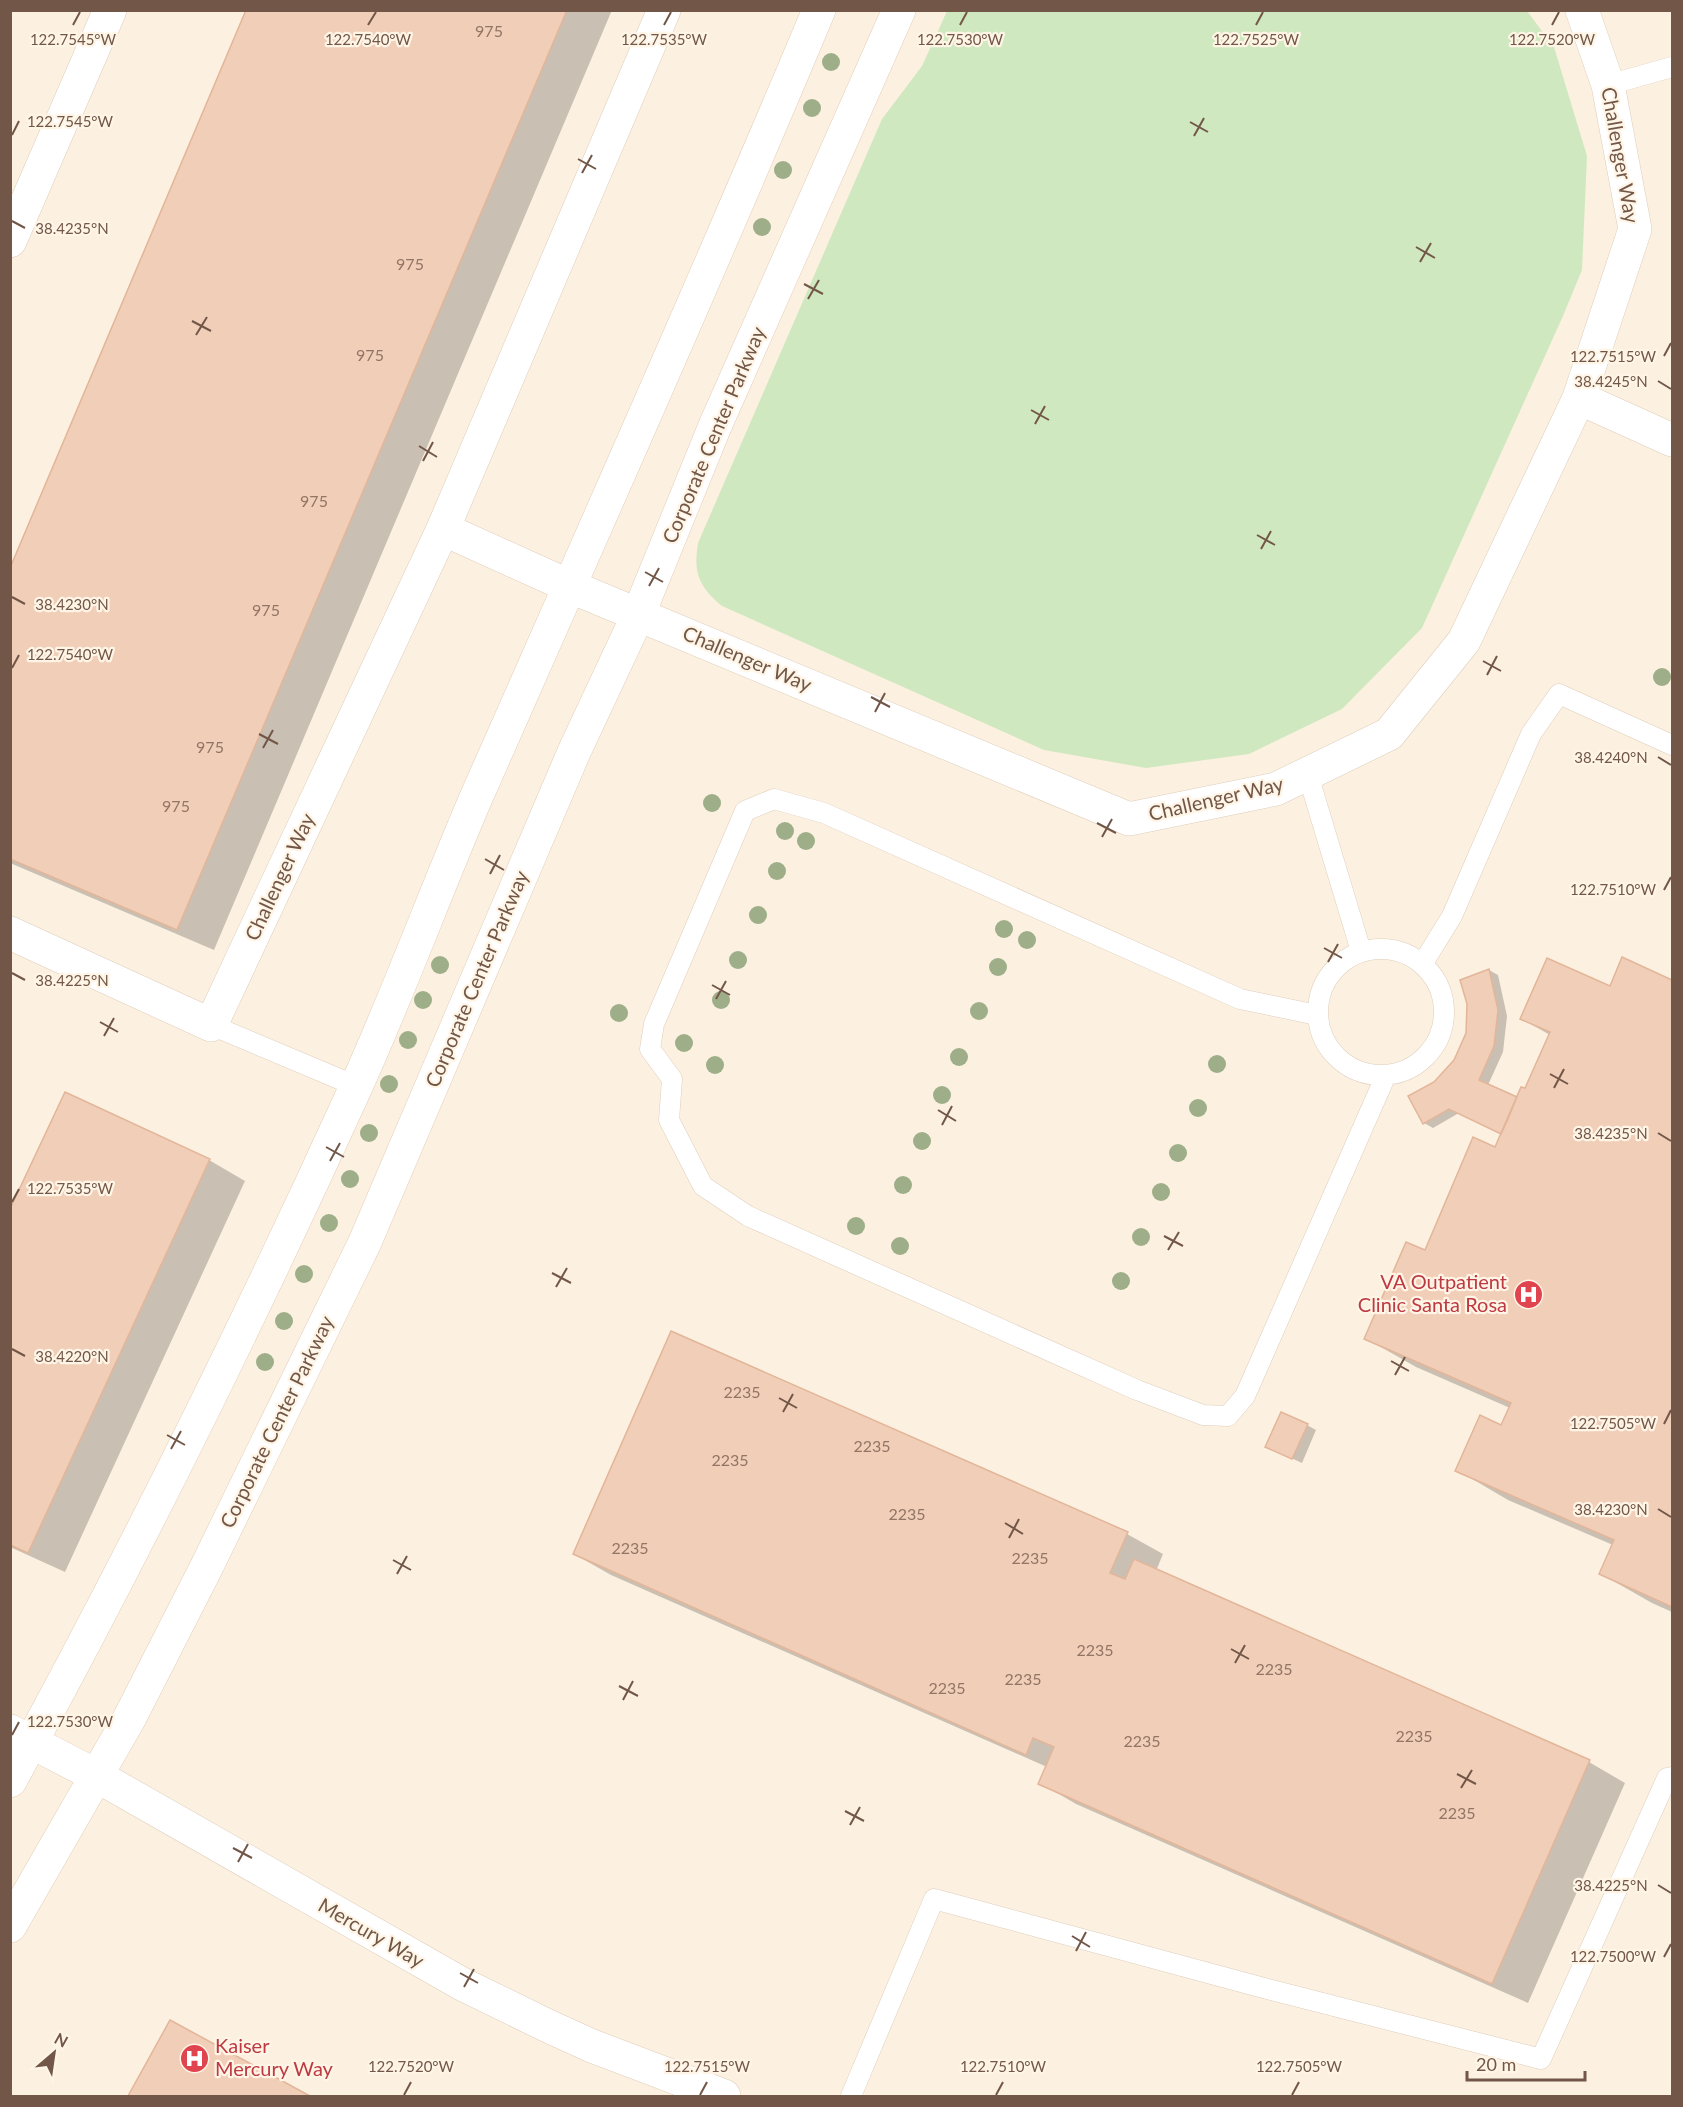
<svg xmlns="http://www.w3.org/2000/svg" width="1683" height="2107" viewBox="0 0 1683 2107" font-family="Lato,sans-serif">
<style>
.green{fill:#d0e8bf}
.shadow{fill:#0003}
.building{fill:#f1ceb8;stroke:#e3b599;stroke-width:1.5}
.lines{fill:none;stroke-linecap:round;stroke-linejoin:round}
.lane-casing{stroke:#dfcdbc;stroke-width:21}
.street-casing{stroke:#dfcdbc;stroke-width:34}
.secondary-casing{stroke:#e4ceba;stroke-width:34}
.lane{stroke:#fff;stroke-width:20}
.street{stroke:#fff;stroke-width:33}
.secondary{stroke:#fff;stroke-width:33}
.tree{fill:#9eae88}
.ticks{fill:none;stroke:#725748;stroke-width:2}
.labels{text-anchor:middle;stroke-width:4.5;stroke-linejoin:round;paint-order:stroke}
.number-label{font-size:16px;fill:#927564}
.street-label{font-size:20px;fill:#725748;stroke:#fff5e6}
.health-label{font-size:20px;fill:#be3a42;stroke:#fff5e6;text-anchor:end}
.ticks-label{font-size:15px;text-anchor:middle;fill:#725748;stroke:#fff5e6;stroke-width:4.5;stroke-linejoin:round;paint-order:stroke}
</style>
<rect width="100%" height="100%" fill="#fcf1e0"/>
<path class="green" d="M 947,11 L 1527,11 L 1554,47 L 1587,156 L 1582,270 L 1563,316 L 1422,628 L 1342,709 L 1249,754 L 1146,768 L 1044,750 L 722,606 C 699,587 693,573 698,543 L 882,119 L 922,66 Z"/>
<path class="shadow" d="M 248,10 L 612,10 L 214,950 L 10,863 L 10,571 Z
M 1623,959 L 1672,981 L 1672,1612 L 1652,1603 L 1601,1574 L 1613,1545 L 1508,1500 L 1457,1470 L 1502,1427 L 1510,1408 L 1416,1367 L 1365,1338 L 1496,1149 L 1503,1134 L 1459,1113 L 1433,1128 L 1424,1123 L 1435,1083 L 1456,1060 L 1467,1033 L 1469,1003 L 1462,981 L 1489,970 L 1498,975 L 1507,1016 L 1503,1052 L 1488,1085 L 1518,1099 L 1526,1090 L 1550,1035 L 1522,1019 L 1611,988 Z
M 209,1160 L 245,1181 L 65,1572 L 10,1547 L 10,1213 Z
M 1307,1425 L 1316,1430 L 1302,1463 L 1276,1451 Z
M 1127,1534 L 1163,1554 L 1156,1571 L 1589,1762 L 1625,1783 L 1528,2003 L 1076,1804 L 1040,1783 L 1047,1767 L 611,1575 L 574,1554 Z
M 170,2022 L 306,2096 L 129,2096 Z"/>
<path class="building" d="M 246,10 L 567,10 L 177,930 L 10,859 L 10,568 Z
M 1622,957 L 1672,980 L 1672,1607 L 1599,1574 L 1614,1540 L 1455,1471 L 1480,1415 L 1501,1425 L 1511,1403 L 1364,1339 L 1406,1242 L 1425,1250 L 1473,1137 L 1495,1147 L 1521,1087 L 1525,1088 L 1550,1032 L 1520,1019 L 1547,958 L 1610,986 Z
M 1489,969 L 1498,1010 L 1494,1046 L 1479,1080 L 1517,1097 L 1508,1119 L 1501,1134 L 1449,1109 L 1423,1124 L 1408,1096 L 1434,1082 L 1454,1060 L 1466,1033 L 1467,1004 L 1460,980 Z
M 65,1092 L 210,1159 L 28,1553 L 10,1545 L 10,1209 Z
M 671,1331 L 1128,1532 L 1110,1573 L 1125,1579 L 1134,1559 L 1590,1760 L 1492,1984 L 1038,1784 L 1054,1747 L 1033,1738 L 1026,1755 L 573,1554 Z
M 1281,1412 L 1308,1424 L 1292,1459 L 1265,1447 Z
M 170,2020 L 310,2096 L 128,2096 Z"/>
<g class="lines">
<defs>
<path id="lane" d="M 1608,85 L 1672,67
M 1308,775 L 1361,951
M1318 1012a63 63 0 1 1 126 0a63 63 0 1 1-126 0Z
M 1423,963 L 1452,916 L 1531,734 L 1559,694 L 1672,745
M 1317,1015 L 1240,999 L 824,813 L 774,799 L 745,811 L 654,1024 L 650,1049 L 672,1079 L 669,1120 L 703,1186 L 748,1216 L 1137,1390 L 1203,1415 L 1228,1416 L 1245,1396 L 1386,1075
M 211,1025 L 356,1086
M 851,2096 L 934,1899 L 1260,1987 L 1541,2059 L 1667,1778 L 1672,1777"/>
<path id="street" d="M 10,241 L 110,10
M 1579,398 L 1672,440
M 443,529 L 569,586 L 1129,819 L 1276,789 L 1389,734 L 1464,641 L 1579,398 L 1635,229 L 1608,85 L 1582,10
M 10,933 L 211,1025 L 443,529 L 664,10
M 10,1731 L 97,1776 L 462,1984 L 548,2026 L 592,2046 L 724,2096"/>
<path id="secondary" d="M 10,1781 C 134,1555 248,1324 355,1089 C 398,994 434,896 475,800 C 591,537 708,275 819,10
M 10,1926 L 129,1719 L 206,1568 L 365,1242 L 574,752 L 639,613 L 715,426 L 899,10"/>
</defs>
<use href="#lane" class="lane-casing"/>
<use href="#street" class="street-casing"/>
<use href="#secondary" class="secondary-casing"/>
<use href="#lane" class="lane"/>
<use href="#street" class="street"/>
<use href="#secondary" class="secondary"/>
</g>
<g class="tree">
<circle cx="831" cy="62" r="9"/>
<circle cx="812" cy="108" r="9"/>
<circle cx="783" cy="170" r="9"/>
<circle cx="762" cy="227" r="9"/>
<circle cx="1662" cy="677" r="9"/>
<circle cx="712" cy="803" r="9"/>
<circle cx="785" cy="831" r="9"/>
<circle cx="806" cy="841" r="9"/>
<circle cx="777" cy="871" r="9"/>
<circle cx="758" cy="915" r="9"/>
<circle cx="1004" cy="929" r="9"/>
<circle cx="1027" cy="940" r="9"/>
<circle cx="738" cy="960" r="9"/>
<circle cx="440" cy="965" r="9"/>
<circle cx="998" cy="967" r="9"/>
<circle cx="423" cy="1000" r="9"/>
<circle cx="721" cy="1000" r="9"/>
<circle cx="979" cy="1011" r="9"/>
<circle cx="619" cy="1013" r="9"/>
<circle cx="408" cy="1040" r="9"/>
<circle cx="684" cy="1043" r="9"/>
<circle cx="959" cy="1057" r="9"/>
<circle cx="1217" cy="1064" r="9"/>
<circle cx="715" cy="1065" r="9"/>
<circle cx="389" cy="1084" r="9"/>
<circle cx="942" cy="1095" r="9"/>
<circle cx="1198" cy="1108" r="9"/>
<circle cx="369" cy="1133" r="9"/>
<circle cx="922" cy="1141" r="9"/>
<circle cx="1178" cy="1153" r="9"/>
<circle cx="350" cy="1179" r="9"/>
<circle cx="903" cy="1185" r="9"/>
<circle cx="1161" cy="1192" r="9"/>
<circle cx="329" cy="1223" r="9"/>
<circle cx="856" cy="1226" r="9"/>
<circle cx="1141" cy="1237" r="9"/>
<circle cx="900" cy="1246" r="9"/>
<circle cx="304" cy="1274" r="9"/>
<circle cx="1121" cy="1281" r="9"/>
<circle cx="284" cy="1321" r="9"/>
<circle cx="265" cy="1362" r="9"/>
</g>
<path class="ticks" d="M 73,25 L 80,12M 368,25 L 376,12M 664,25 L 671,12M 960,25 L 967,12M 1256,25 L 1263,12M 1552,25 L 1559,12M 1190,122 L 1208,132M 12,135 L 19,121M 1194,136 L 1204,118M 578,159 L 596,169M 582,173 L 592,155M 12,221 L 25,228M 1416,247 L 1435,258M 1420,262 L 1431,243M 804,284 L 823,294M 808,299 L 819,280M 192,321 L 211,331M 196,335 L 207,317M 1664,356 L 1671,343M 1658,381 L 1671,389M 1031,410 L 1049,420M 1035,424 L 1045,406M 419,446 L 437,457M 423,461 L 433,442M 1257,535 L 1275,545M 1261,549 L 1271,531M 645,572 L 663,582M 649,586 L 659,568M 12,597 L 25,604M 1483,661 L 1501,671M 12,668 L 19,655M 1487,675 L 1497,656M 871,697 L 890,707M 875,712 L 885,693M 259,734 L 278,744M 263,748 L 273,730M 1658,757 L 1671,765M 1097,823 L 1116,833M 1102,837 L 1112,819M 485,859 L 504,870M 490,874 L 500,855M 1664,890 L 1671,877M 1324,948 L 1342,958M 1328,962 L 1338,944M 12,973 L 25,980M 712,985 L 730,995M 716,999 L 726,981M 100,1022 L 118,1032M 104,1036 L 114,1018M 1550,1074 L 1568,1084M 1554,1088 L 1564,1069M 938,1110 L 956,1121M 942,1125 L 952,1106M 1658,1133 L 1671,1141M 326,1147 L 344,1157M 330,1161 L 340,1143M 12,1202 L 19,1189M 1164,1236 L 1183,1246M 1168,1250 L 1179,1232M 552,1273 L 571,1283M 556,1287 L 567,1268M 12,1349 L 25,1356M 1391,1361 L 1409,1371M 1395,1375 L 1405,1357M 779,1398 L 797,1408M 783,1412 L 793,1394M 1664,1424 L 1671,1410M 167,1435 L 185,1445M 171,1449 L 181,1431M 1658,1509 L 1671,1517M 1005,1523 L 1023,1534M 1009,1538 L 1019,1519M 393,1560 L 411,1570M 397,1574 L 407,1556M 1231,1649 L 1249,1659M 1235,1663 L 1245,1645M 619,1686 L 638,1696M 623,1700 L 633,1681M 12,1735 L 19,1722M 1457,1774 L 1476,1784M 1461,1788 L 1472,1770M 845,1811 L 864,1821M 850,1825 L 860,1807M 233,1848 L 252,1858M 238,1862 L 248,1844M 1658,1885 L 1671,1893M 1072,1936 L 1090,1947M 1076,1951 L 1086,1932M 1664,1957 L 1671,1944M 460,1973 L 478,1983M 464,1987 L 474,1969M 404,2095 L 411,2082M 700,2095 L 707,2082M 996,2095 L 1003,2082M 1292,2095 L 1299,2082"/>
<defs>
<symbol id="hospital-disc" viewBox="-11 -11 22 22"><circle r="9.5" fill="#e0444e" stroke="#fff5e6"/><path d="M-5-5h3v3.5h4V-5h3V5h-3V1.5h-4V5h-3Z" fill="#fff"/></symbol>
</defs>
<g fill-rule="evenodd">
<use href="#hospital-disc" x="1512" y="1278" width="33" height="33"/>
<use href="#hospital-disc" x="178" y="2042" width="33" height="33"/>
</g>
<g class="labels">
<g class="number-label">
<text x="489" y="37">975</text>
<text x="410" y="270">975</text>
<text x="370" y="361">975</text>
<text x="314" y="507">975</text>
<text x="266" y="616">975</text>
<text x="210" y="753">975</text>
<text x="176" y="812">975</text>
<text x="742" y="1398">2235</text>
<text x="872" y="1452">2235</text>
<text x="730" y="1466">2235</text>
<text x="907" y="1520">2235</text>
<text x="630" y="1554">2235</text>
<text x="1030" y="1564">2235</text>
<text x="1095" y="1656">2235</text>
<text x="1274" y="1675">2235</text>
<text x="1023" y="1685">2235</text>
<text x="947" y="1694">2235</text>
<text x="1414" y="1742">2235</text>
<text x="1142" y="1747">2235</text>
<text x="1457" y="1819">2235</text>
</g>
<g class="street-label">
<text transform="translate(1620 155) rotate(80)" y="7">Challenger Way</text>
<text transform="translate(714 435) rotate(-67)" y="7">Corporate Center Parkway</text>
<text transform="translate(747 659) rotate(23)" y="7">Challenger Way</text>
<text transform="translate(1216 799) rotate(-13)" y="7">Challenger Way</text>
<text transform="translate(280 877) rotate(-65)" y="7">Challenger Way</text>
<text transform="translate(477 979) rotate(-67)" y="7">Corporate Center Parkway</text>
<text transform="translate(277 1422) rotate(-64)" y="7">Corporate Center Parkway</text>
<text transform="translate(371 1933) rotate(30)" y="7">Mercury Way</text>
</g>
<g class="health-label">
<text x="1507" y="1289">VA Outpatient<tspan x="1507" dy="23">Clinic Santa Rosa</tspan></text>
<text x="215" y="2053" text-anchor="start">Kaiser<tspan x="215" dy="23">Mercury Way</tspan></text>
</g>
</g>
<g class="ticks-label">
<text x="73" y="45">122.7545°W</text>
<text x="368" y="45">122.7540°W</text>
<text x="664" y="45">122.7535°W</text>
<text x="960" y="45">122.7530°W</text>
<text x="1256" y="45">122.7525°W</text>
<text x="1552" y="45">122.7520°W</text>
<text x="70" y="127">122.7545°W</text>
<text x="72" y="234">38.4235°N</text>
<text x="1613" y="362">122.7515°W</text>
<text x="1611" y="387">38.4245°N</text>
<text x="72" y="610">38.4230°N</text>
<text x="70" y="660">122.7540°W</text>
<text x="1611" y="763">38.4240°N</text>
<text x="1613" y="895">122.7510°W</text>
<text x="72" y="986">38.4225°N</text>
<text x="1611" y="1139">38.4235°N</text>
<text x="70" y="1194">122.7535°W</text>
<text x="72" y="1362">38.4220°N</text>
<text x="1613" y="1429">122.7505°W</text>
<text x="1611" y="1515">38.4230°N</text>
<text x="70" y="1727">122.7530°W</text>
<text x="1611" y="1891">38.4225°N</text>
<text x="1613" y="1962">122.7500°W</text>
<text x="411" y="2072">122.7520°W</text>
<text x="707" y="2072">122.7515°W</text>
<text x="1003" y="2072">122.7510°W</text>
<text x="1299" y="2072">122.7505°W</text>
</g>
<rect width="1683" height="2107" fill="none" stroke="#725748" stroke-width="24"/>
<g transform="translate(54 2053) rotate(29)" stroke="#fff5e6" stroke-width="4.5" paint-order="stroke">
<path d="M0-4.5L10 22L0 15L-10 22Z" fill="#725748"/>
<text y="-9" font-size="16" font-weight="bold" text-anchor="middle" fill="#725748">N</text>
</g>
<path d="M1467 2071v9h118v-9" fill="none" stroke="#725748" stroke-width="3"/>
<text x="1476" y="2071" font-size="18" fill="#725748" stroke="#fff5e6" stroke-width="4.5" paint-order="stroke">20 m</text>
</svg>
